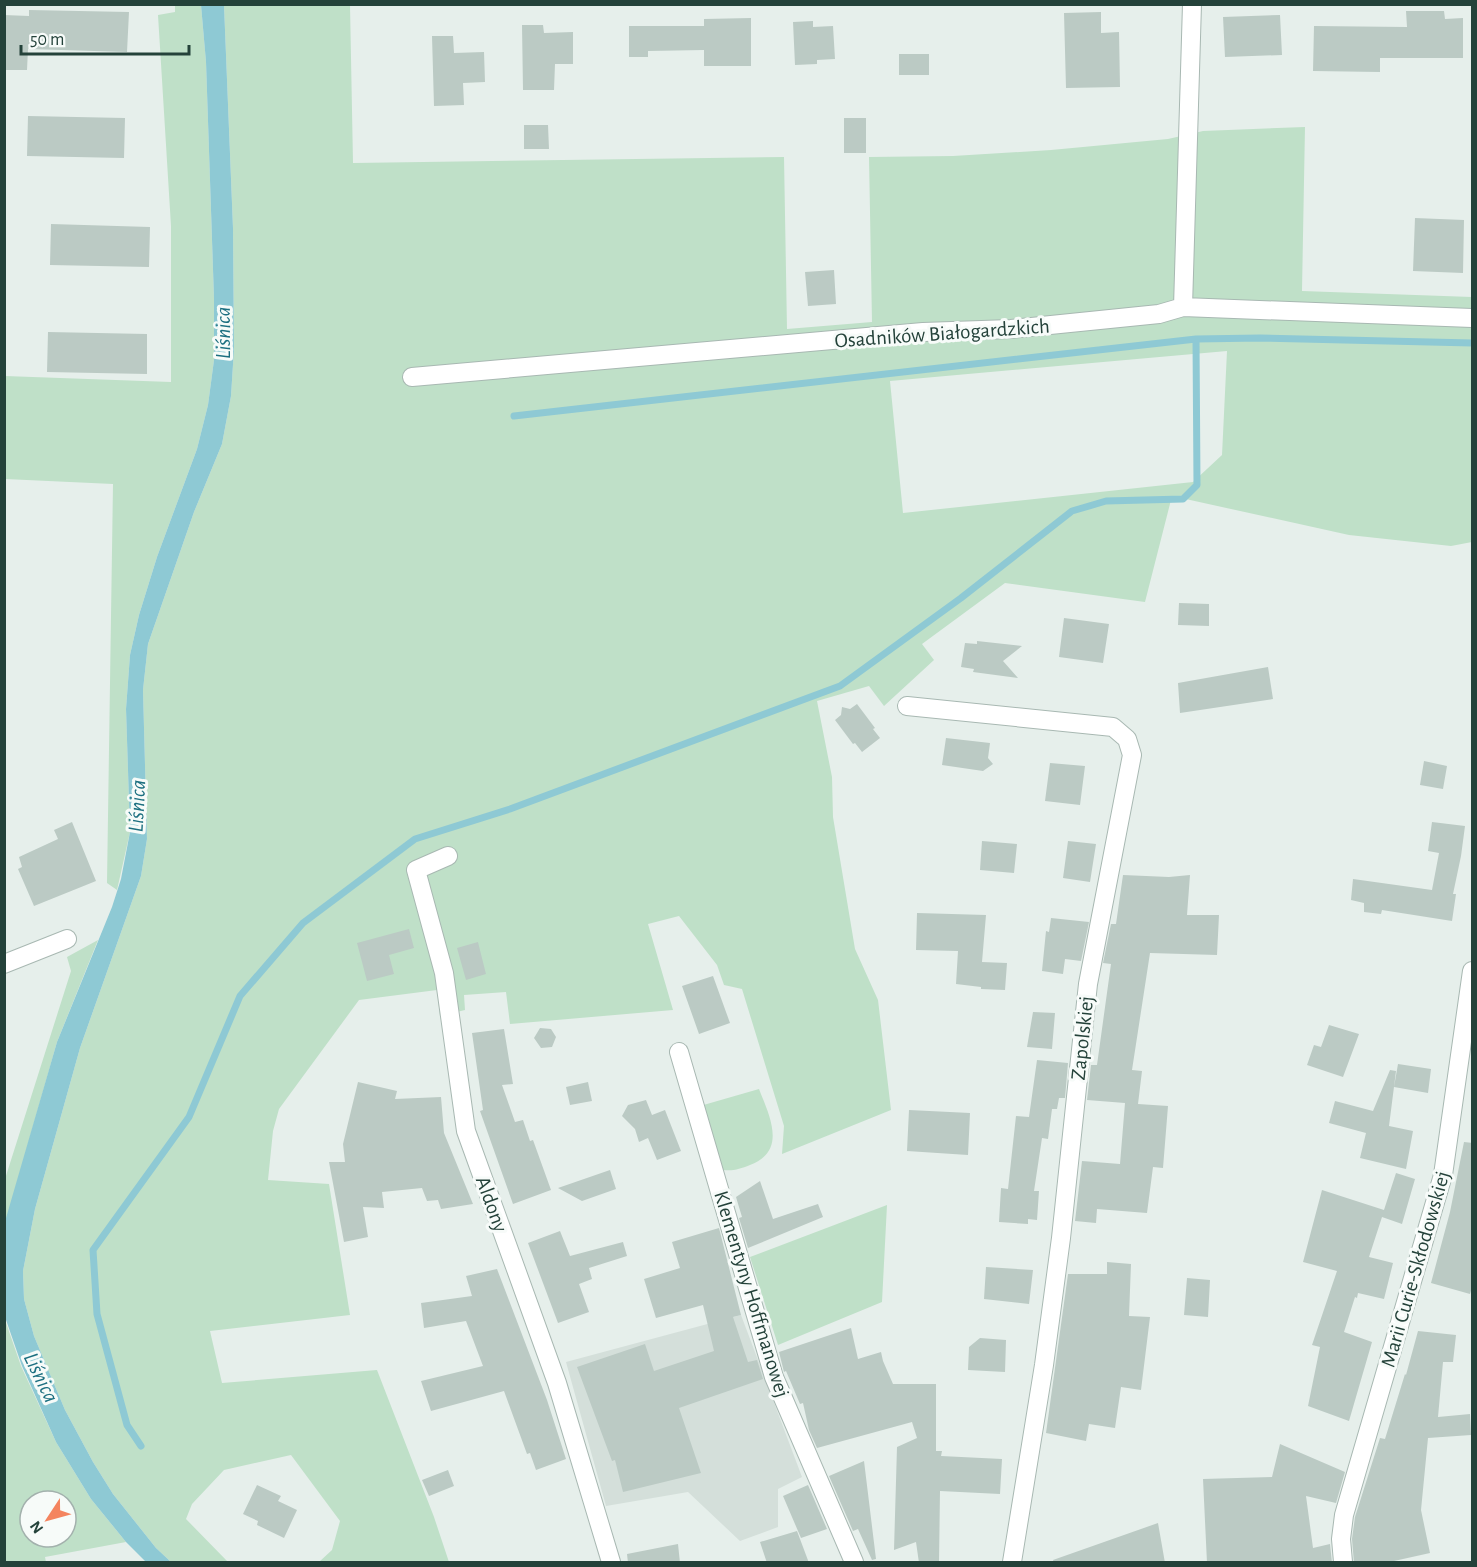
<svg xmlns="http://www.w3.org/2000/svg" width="1477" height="1567" viewBox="0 0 1477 1567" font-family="'Alegreya Sans',sans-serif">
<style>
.built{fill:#d4dfda}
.green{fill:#bfe0c8;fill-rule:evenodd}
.water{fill:#8ec9d4}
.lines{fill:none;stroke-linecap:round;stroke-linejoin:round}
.stream{stroke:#8ec9d4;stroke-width:7}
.building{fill:#bbcac4}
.street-casing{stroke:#a8b8b2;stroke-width:20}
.street{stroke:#fff;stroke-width:18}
.labels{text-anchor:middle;stroke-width:6;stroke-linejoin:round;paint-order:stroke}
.street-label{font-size:21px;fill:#24423a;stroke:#f7fbf9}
.water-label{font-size:22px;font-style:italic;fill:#1c6f80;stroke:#f7fbf9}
</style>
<rect width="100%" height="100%" fill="#e6efeb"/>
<path class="built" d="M 741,1315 L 802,1477 L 778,1489 L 778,1527 L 740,1541 L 688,1492 L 606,1506 L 566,1362 Z"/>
<path class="green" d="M 175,5 L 201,5 L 206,62 L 214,299 L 214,360 L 208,405 L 197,449 L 157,557 L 139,615 L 130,655 L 126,709 L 130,832 L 117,890 L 107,883 L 113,484 L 5,479 L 5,376 L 171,382 L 171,226 L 158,15 L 175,12 Z
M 224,5 L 350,5 L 353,163 L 784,157 L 787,329 L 872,322 L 869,157 L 953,156 L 1051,150 L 1168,139 L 1203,131 L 1305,127 L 1302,291 L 1472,297 L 1472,542 L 1451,546 L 1349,535 L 1172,496 L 1145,602 L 1005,583 L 922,644 L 934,660 L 884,706 L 869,686 L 817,701 L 832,777 L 833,817 L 855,949 L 878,1000 L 891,1110 L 782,1154 L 784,1126 L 742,989 L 724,985 L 717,965 L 679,916 L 648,924 L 673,1010 L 510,1024 L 506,992 L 464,995 L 465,1010 L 440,1016 L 437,990 L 359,1000 L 279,1109 L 273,1131 L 268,1180 L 329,1184 L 350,1315 L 210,1331 L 222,1383 L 377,1370 L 434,1517 L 449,1562 L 319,1562 L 332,1550 L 340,1521 L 291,1455 L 224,1470 L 192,1504 L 186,1519 L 228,1562 L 171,1562 L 156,1548 L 113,1494 L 93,1462 L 65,1410 L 34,1336 L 24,1299 L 23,1271 L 35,1209 L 80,1048 L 141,876 L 147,839 L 143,690 L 148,644 L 194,512 L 222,444 L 231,396 L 234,349 L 233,228 ZM 1227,351 L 1222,455 L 1193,482 L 903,513 L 890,381 Z
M 98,940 L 57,1042 L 5,1225 L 5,1179 L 71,971 L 67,957 Z
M 759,1089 C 769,1115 788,1151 750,1165 C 740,1169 734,1171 723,1170 L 719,1164 L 700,1106 Z
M 887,1205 L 882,1302 L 778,1345 L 750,1257 Z
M 4,1317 L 21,1366 L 56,1442 L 91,1499 L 126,1542 L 45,1557 L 46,1562 L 5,1562 ZM 30,1501 L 66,1501 L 66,1537 L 30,1537 Z"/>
<path class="water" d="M 201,5 L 224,5 L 233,228 L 234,349 L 231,396 L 222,444 L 194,512 L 148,644 L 143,690 L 147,839 L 141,876 L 80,1048 L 35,1209 L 23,1271 L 24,1299 L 34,1336 L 65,1410 L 93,1462 L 113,1494 L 156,1548 L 171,1562 L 146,1562 L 126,1542 L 91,1499 L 56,1442 L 22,1366 L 5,1317 L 4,1225 L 57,1042 L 112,907 L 121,879 L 130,832 L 126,709 L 130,655 L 139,615 L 157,557 L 197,449 L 208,405 L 214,360 L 214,299 L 206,62 Z"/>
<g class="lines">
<path class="stream" d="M 514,416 L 1196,339 L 1260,338 L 1472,343
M 141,1446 L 127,1425 L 97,1314 L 93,1250 L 189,1117 L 240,996 L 303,923 L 415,839 L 510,809 L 840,686 L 961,598 L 1072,511 L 1106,501 L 1183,499 L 1197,485 L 1196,339"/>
</g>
<path class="building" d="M 29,10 L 129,12 L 127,52 L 28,49 L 27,70 L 4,70 L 4,15 L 29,16 Z
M 1406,11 L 1444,11 L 1445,19 L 1463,18 L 1463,58 L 1380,58 L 1380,72 L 1313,71 L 1314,26 L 1407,27 Z
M 1101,12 L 1101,33 L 1119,32 L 1120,87 L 1066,88 L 1064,13 Z
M 1280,15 L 1282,55 L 1225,57 L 1223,17 Z
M 751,18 L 751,66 L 704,66 L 704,50 L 648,51 L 648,57 L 629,57 L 629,26 L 704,26 L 704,19 Z
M 813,21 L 813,27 L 833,26 L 835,59 L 817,60 L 817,64 L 795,65 L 793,22 Z
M 522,25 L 543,25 L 544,33 L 573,32 L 573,64 L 555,64 L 554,90 L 523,90 Z
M 432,36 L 453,36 L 454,53 L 484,52 L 485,82 L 463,83 L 464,105 L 434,106 Z
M 899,54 L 929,54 L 929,75 L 899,75 Z
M 28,116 L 125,118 L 124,158 L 27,156 Z
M 844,118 L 866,118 L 866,153 L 844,153 Z
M 524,125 L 548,125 L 549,149 L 524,149 Z
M 1415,218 L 1464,220 L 1463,273 L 1413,271 Z
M 51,224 L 150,227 L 149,267 L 50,265 Z
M 834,270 L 836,304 L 808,306 L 805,272 Z
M 48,332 L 147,334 L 147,374 L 47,372 Z
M 1179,603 L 1209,604 L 1209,626 L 1178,625 Z
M 1064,618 L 1109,624 L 1103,663 L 1059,657 Z
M 977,641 L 1022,646 L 1003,661 L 1018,678 L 973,672 L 974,669 L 961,667 L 965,643 L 977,644 Z
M 1268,667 L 1273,699 L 1180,713 L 1178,683 Z
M 857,704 L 875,728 L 873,729 L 880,738 L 862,752 L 855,743 L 853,744 L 835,720 L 841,715 L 842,707 L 850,709 Z
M 946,738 L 990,743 L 988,758 L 993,764 L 983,771 L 942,765 Z
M 1424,761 L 1447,766 L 1443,789 L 1420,785 Z
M 1050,763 L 1085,766 L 1080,805 L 1045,801 Z
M 72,822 L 96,881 L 34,906 L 18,869 L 22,867 L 19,857 L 58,839 L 54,830 Z
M 1432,822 L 1465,826 L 1461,856 L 1453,894 L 1456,894 L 1452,921 L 1382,910 L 1381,914 L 1364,912 L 1364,903 L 1351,900 L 1353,879 L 1432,890 L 1439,853 L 1428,851 Z
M 982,841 L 1017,844 L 1014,873 L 980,870 Z
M 1068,841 L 1096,844 L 1090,882 L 1063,878 Z
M 1123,875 L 1169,877 L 1190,875 L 1187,915 L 1219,915 L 1217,955 L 1150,953 L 1132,1070 L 1142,1071 L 1138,1104 L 1168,1106 L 1163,1168 L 1153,1167 L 1147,1213 L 1097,1209 L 1096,1223 L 1075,1221 L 1082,1161 L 1120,1164 L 1125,1103 L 1087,1100 L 1091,1065 L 1097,1065 L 1111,964 L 1103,963 L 1111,924 L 1116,924 Z
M 917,913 L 986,915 L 982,962 L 1007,963 L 1005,990 L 981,989 L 981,987 L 956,984 L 958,951 L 916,950 Z
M 1051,918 L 1089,922 L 1081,961 L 1065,959 L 1063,974 L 1042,971 L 1046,931 L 1049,932 Z
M 409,929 L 414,948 L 389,955 L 394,974 L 367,981 L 357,943 Z
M 478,942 L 486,974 L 466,980 L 457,948 Z
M 713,976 L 730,1023 L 699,1034 L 682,986 Z
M 1033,1012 L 1055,1013 L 1052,1049 L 1027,1047 Z
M 1329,1025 L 1359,1034 L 1343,1077 L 1307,1065 L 1314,1045 L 1321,1047 Z
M 540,1028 L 551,1029 L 556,1037 L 552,1047 L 541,1048 L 534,1038 Z
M 504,1029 L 513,1084 L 502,1085 L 515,1122 L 523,1120 L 530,1141 L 533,1140 L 551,1190 L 513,1204 L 480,1111 L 483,1110 L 472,1033 Z
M 1037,1060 L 1068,1063 L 1065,1098 L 1059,1098 L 1057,1109 L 1052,1109 L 1048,1139 L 1042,1138 L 1034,1191 L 1039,1191 L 1037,1220 L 1028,1219 L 1028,1224 L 999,1222 L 1001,1188 L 1008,1189 L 1016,1116 L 1029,1117 Z
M 1398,1064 L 1431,1069 L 1428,1093 L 1394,1087 Z
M 1390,1070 L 1396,1071 L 1389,1126 L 1413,1131 L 1406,1169 L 1360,1158 L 1366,1133 L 1329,1123 L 1335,1101 L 1373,1111 Z
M 358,1082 L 397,1091 L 395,1099 L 441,1097 L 444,1133 L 473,1204 L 441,1209 L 438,1200 L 427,1201 L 422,1188 L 382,1192 L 384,1208 L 363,1207 L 368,1237 L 344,1242 L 329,1162 L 345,1162 L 343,1144 Z
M 588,1082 L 592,1101 L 570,1105 L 566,1087 Z
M 646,1100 L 652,1115 L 665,1110 L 681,1151 L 657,1160 L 648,1138 L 639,1142 L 635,1129 L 622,1116 L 628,1105 Z
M 909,1110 L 970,1113 L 968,1155 L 907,1151 Z
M 1464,1142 L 1473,1143 L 1473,1284 L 1470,1294 L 1431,1283 L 1450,1212 Z
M 610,1170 L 616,1189 L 582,1201 L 558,1188 Z
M 1396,1173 L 1415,1179 L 1402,1224 L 1382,1217 L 1369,1257 L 1393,1263 L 1384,1299 L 1358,1293 L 1357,1298 L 1355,1297 L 1344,1332 L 1372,1342 L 1349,1421 L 1308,1406 L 1320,1347 L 1312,1345 L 1337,1271 L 1303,1262 L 1322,1190 L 1384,1210 L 1383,1213 Z
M 760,1181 L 773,1219 L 818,1204 L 823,1217 L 748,1248 L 739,1218 L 742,1217 L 736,1197 Z
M 719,1228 L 741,1315 L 733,1317 L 748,1362 L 757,1360 L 763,1379 L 679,1408 L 701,1473 L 623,1492 L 615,1460 L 612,1461 L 577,1367 L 645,1344 L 654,1371 L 714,1351 L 703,1305 L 656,1318 L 644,1279 L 680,1268 L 672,1242 Z
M 560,1231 L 570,1256 L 623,1242 L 627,1256 L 589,1268 L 592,1279 L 579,1284 L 589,1312 L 558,1323 L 528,1243 Z
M 1107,1262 L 1131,1264 L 1129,1316 L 1150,1317 L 1141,1390 L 1121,1387 L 1115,1428 L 1089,1424 L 1086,1441 L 1046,1433 L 1068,1274 L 1107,1274 Z
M 986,1267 L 1033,1270 L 1029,1304 L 984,1299 Z
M 497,1269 L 547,1400 L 566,1459 L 536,1470 L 530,1453 L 527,1454 L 504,1391 L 431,1411 L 421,1381 L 483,1366 L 466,1321 L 424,1328 L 421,1303 L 472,1296 L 466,1276 Z
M 1187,1278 L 1210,1280 L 1208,1317 L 1184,1315 Z
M 851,1328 L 858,1359 L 881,1352 L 883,1361 L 893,1384 L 936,1384 L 936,1451 L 942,1451 L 941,1456 L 1002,1459 L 1000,1494 L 940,1491 L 939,1563 L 919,1563 L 916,1542 L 894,1550 L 897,1447 L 917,1438 L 912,1422 L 817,1448 L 809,1430 L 803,1403 L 800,1404 L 786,1371 L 784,1372 L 779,1352 Z
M 1418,1331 L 1456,1335 L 1453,1362 L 1443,1362 L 1438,1417 L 1470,1414 L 1471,1435 L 1428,1438 L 1421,1510 L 1430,1553 L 1385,1563 L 1354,1563 L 1352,1539 L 1355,1517 L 1380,1438 L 1385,1439 L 1405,1374 L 1406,1375 Z
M 980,1338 L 1006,1340 L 1005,1372 L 968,1370 L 969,1347 Z
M 1280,1444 L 1345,1472 L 1336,1503 L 1306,1496 L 1313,1548 L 1330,1544 L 1332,1563 L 1207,1563 L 1203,1479 L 1272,1477 Z
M 864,1461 L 876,1559 L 872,1560 L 858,1529 L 853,1531 L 829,1476 Z
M 448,1470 L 454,1486 L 429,1496 L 422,1480 Z
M 257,1485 L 281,1496 L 278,1501 L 297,1510 L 284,1538 L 257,1525 L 258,1521 L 243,1514 Z
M 808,1485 L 827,1529 L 801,1538 L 783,1496 Z
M 1158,1523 L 1165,1563 L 1054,1563 L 1053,1560 Z
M 797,1531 L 809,1563 L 767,1563 L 760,1542 Z
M 678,1544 L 680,1563 L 628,1563 L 627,1554 Z"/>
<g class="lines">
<defs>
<path id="street" d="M 1183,307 L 1192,4
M 412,377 L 923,332 L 1011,329 L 1159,314 L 1183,307 L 1472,318
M 907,706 L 1113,727 L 1127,739 L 1132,755 L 1088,984 L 1061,1238 L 1044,1365 L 1012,1562
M 448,856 L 416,870 L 444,973 L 466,1131 L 557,1383 L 611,1562
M 4,964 L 67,939
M 679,1052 L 774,1377 L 854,1562
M 1343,1562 L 1341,1539 L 1344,1515 L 1443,1175 L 1472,971"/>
</defs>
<use href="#street" class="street-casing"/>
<use href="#street" class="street"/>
</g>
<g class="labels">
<g class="street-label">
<text transform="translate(942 333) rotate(-4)" y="7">Osadników Białogardzkich</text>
<text transform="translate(1082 1038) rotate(-84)" y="7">Zapolskiej</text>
<text transform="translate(492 1204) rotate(70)" y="7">Aldony</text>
<text transform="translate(1415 1269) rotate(-74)" y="7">Marii Curie-Skłodowskiej</text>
<text transform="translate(752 1294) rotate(73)" y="7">Klementyny Hoffmanowej</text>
</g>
<g class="water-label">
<text transform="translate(222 333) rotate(-90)" y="8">Liśnica</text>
<text transform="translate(136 806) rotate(-87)" y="8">Liśnica</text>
<text transform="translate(42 1377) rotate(64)" y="8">Liśnica</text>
</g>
</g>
<rect width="1477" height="1567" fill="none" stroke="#24423a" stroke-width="12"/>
<g transform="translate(48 1519) rotate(234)"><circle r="28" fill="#f7fbf9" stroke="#a3b1ad" stroke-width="1.5"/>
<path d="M0-4.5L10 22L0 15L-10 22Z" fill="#f4845f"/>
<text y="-9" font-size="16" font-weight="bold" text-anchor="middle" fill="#24423a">N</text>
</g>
<path d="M21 45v9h168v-9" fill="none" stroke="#24423a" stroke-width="3"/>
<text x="30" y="45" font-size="18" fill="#24423a" stroke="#f7fbf9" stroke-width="4.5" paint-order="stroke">50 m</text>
</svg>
